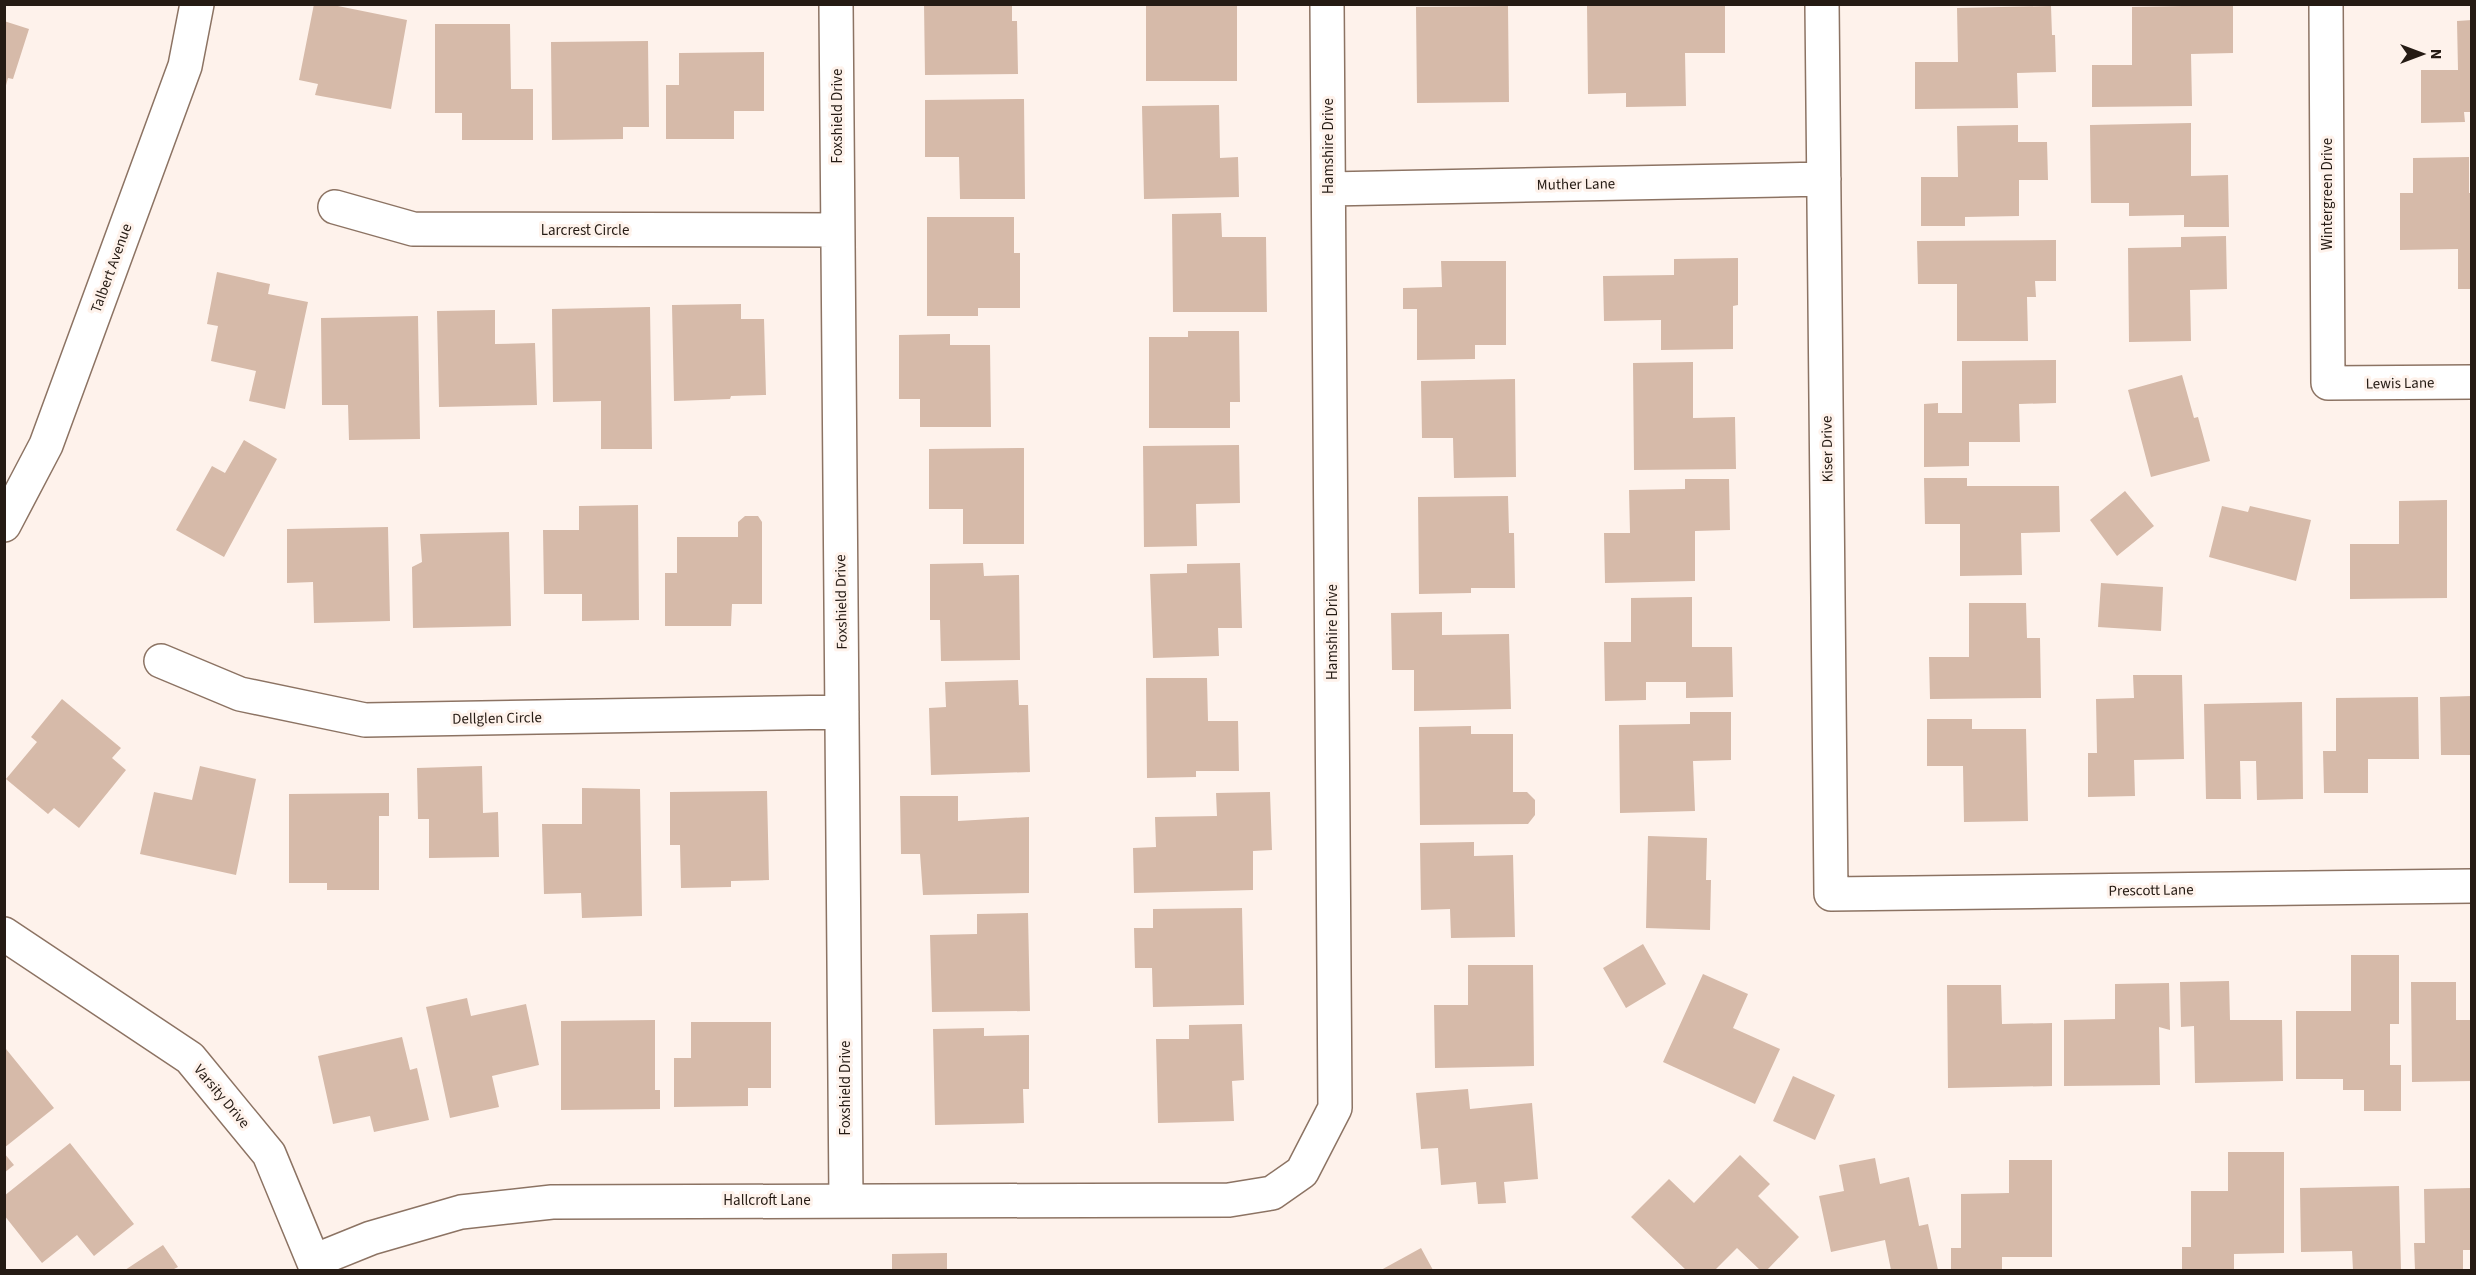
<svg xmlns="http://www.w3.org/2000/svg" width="2476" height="1275" viewBox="0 0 2476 1275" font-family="'Source Sans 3',sans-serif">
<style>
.building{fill:#d6baa9}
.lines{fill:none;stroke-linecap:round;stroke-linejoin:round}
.minor-casing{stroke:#8c7363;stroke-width:36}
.minor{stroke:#fff;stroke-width:33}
.labels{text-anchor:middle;stroke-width:6;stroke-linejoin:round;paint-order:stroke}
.street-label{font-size:15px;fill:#251b14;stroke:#fef2eb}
</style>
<rect width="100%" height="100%" fill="#fef2eb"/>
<path class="building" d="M 314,4 L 328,4 L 407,20 L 391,109 L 315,95 L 318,84 L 299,80 Z
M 924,4 L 1012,4 L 1012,21 L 1017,21 L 1018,74 L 925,75 Z
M 1146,4 L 1237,4 L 1237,81 L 1146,81 Z
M 1725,4 L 1725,53 L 1685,53 L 1686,106 L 1626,107 L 1626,93 L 1588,94 L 1587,5 Z
M 2233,5 L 2233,53 L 2191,54 L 2192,106 L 2092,107 L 2092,65 L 2132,65 L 2132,7 Z
M 1508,6 L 1509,102 L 1417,103 L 1416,7 Z
M 2051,6 L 2052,35 L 2055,35 L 2056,72 L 2017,73 L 2018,108 L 1915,109 L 1915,62 L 1958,62 L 1957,8 Z
M 2472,20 L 2472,112 L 2464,112 L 2465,122 L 2421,123 L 2421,70 L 2458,70 L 2457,21 Z
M 4,21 L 29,29 L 13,79 L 8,78 L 5,89 Z
M 435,24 L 510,24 L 511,89 L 533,89 L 533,140 L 462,140 L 462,113 L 435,113 Z
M 648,41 L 649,127 L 623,127 L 623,139 L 552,140 L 551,42 Z
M 764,52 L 764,111 L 734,111 L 734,139 L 666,139 L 666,85 L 679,85 L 679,53 Z
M 1024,99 L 1025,199 L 960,199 L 959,157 L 925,157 L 925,100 Z
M 1219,105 L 1220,158 L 1238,157 L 1239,197 L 1144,199 L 1142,106 Z
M 2191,123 L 2191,176 L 2228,175 L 2229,227 L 2184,227 L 2184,215 L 2129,216 L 2129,203 L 2091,203 L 2090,125 Z
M 2018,125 L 2018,142 L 2047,142 L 2048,180 L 2019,180 L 2019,216 L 1965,217 L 1965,226 L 1921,226 L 1921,177 L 1958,177 L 1957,126 Z
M 2469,157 L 2469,193 L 2472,193 L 2472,289 L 2458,289 L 2458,249 L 2400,250 L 2400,193 L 2413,193 L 2413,158 Z
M 1221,213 L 1222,237 L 1266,237 L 1267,312 L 1173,312 L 1172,214 Z
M 927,217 L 1014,217 L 1014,253 L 1020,253 L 1020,308 L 978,308 L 978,316 L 927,316 Z
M 2226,236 L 2227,289 L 2190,290 L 2191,341 L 2129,342 L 2128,248 L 2181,247 L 2181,237 Z
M 2056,240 L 2056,281 L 2035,281 L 2036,297 L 2027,297 L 2028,341 L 1957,341 L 1957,284 L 1918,284 L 1917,241 Z
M 1738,258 L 1738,305 L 1733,306 L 1733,349 L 1661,350 L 1661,320 L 1604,321 L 1603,276 L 1674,275 L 1674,259 Z
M 1441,261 L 1506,261 L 1506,345 L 1475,345 L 1475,359 L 1417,360 L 1417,309 L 1403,309 L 1403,288 L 1442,287 Z
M 217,272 L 270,284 L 268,294 L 308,302 L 285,409 L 249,401 L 256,371 L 211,361 L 218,326 L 207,324 Z
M 741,304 L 741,319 L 764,319 L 766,395 L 731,396 L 730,399 L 674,401 L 672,305 Z
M 650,307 L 652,449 L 601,449 L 601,401 L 553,402 L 552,309 Z
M 495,310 L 495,344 L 535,343 L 537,405 L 439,407 L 437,311 Z
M 418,316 L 420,439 L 349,440 L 348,405 L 322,405 L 321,318 Z
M 1188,331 L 1239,331 L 1240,402 L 1230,402 L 1230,428 L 1149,428 L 1149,337 L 1188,337 Z
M 950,334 L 950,345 L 990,345 L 991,427 L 920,427 L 920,399 L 899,399 L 899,335 Z
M 2056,360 L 2056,403 L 2019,404 L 2020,442 L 1969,442 L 1969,466 L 1924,467 L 1924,404 L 1938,403 L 1938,413 L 1962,413 L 1962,361 Z
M 1693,362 L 1693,418 L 1735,417 L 1736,469 L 1634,470 L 1633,363 Z
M 2182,375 L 2194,418 L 2198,417 L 2210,461 L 2151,477 L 2128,390 Z
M 1515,379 L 1516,477 L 1454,478 L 1453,438 L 1422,438 L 1421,381 Z
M 244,440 L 277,459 L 224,557 L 176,530 L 212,466 L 225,473 Z
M 1239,445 L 1240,503 L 1196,504 L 1197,546 L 1144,547 L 1143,446 Z
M 1024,448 L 1024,544 L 963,544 L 963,509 L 929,509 L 929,449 Z
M 1924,478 L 1967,478 L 1967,486 L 2059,486 L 2060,532 L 2021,533 L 2022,575 L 1960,576 L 1960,524 L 1925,524 Z
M 1685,479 L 1729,479 L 1730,530 L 1695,531 L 1695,581 L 1605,583 L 1604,533 L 1630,533 L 1629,490 L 1685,489 Z
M 2125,491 L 2154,526 L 2117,556 L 2090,520 Z
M 1508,496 L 1509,533 L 1514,533 L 1515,588 L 1471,588 L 1471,593 L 1419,594 L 1418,497 Z
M 2447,500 L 2447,598 L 2350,599 L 2350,544 L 2399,544 L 2399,501 Z
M 638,505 L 639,620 L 582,621 L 582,594 L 544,594 L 543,530 L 579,530 L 579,506 Z
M 2222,506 L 2248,512 L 2250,506 L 2311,520 L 2296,581 L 2209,557 Z
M 745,516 L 758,516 L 762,522 L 762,604 L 732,604 L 731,626 L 665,626 L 665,573 L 677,573 L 677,537 L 738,537 L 738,522 Z
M 388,527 L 390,621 L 314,623 L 313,582 L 287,583 L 287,529 Z
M 509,532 L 511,626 L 413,628 L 412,567 L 422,562 L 420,534 Z
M 983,563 L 984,576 L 1019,575 L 1020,660 L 941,661 L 940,620 L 930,620 L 930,564 Z
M 1240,563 L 1242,628 L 1218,628 L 1219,656 L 1153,658 L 1150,574 L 1187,573 L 1187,564 Z
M 2101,583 L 2163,587 L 2161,631 L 2098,627 Z
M 1692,597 L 1692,647 L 1732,647 L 1733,697 L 1686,698 L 1686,682 L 1646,682 L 1646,700 L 1605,701 L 1604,642 L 1631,642 L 1631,598 Z
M 1969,603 L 2026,603 L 2027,638 L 2040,638 L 2041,698 L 1930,699 L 1929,657 L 1969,657 Z
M 1442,612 L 1442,635 L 1509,634 L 1511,709 L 1414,711 L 1414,670 L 1392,670 L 1391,613 Z
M 2133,675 L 2182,675 L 2184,759 L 2134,760 L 2135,796 L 2088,797 L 2088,753 L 2097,753 L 2096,699 L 2134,698 Z
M 1146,678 L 1207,678 L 1208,721 L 1238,721 L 1239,771 L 1196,771 L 1196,777 L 1147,778 Z
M 1018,680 L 1019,705 L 1028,705 L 1030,772 L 931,775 L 929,708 L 946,707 L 945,682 Z
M 2472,696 L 2472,755 L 2441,755 L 2440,697 Z
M 2418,697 L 2419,759 L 2368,759 L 2368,793 L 2324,793 L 2323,751 L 2336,751 L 2336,698 Z
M 62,699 L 121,748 L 112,758 L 126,770 L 79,828 L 54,808 L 48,814 L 6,779 L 37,742 L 31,737 Z
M 2302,702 L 2303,799 L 2257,800 L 2256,761 L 2240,761 L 2241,799 L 2206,799 L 2204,704 Z
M 1690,712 L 1731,712 L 1731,760 L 1693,761 L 1695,811 L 1620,813 L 1619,725 L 1690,724 Z
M 1927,719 L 1972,719 L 1972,729 L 2026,729 L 2028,821 L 1964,822 L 1963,766 L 1927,766 Z
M 1471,726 L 1471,734 L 1513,734 L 1513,792 L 1527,792 L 1535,800 L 1535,815 L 1528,824 L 1420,825 L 1419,727 Z
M 200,766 L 256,779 L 236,875 L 140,854 L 154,792 L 192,800 Z
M 482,766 L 483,813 L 498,812 L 499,857 L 429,858 L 429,819 L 418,819 L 417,768 Z
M 582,788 L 640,789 L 642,916 L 582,918 L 581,893 L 544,894 L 542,824 L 582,824 Z
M 767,791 L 769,880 L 731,881 L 731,887 L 681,888 L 680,845 L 670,845 L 670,792 Z
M 1270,792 L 1272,850 L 1253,851 L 1253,890 L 1134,893 L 1133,848 L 1156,847 L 1155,817 L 1217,816 L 1216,793 Z
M 389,793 L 389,816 L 379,816 L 379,890 L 327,890 L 327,883 L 289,883 L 289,794 Z
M 900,796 L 958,796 L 958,821 L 1029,817 L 1029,893 L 923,895 L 920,854 L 901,854 Z
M 1648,836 L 1707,838 L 1706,880 L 1711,880 L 1710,930 L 1646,928 Z
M 1474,842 L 1474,856 L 1513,855 L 1515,937 L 1451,938 L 1450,909 L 1421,910 L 1420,843 Z
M 1242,908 L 1244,1005 L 1153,1007 L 1152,968 L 1135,968 L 1134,928 L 1153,928 L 1153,909 Z
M 1028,913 L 1030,1011 L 932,1012 L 930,935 L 977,934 L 977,914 Z
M 1643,944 L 1666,984 L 1626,1008 L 1603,968 Z
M 2351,955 L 2399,955 L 2399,1024 L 2390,1024 L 2390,1065 L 2401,1065 L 2401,1111 L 2364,1111 L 2364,1090 L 2343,1090 L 2343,1079 L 2296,1079 L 2296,1011 L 2351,1011 Z
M 1468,965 L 1533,965 L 1534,1066 L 1435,1068 L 1434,1005 L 1468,1005 Z
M 1703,974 L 1748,994 L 1733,1028 L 1780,1049 L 1755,1104 L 1663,1062 Z
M 2229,981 L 2230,1020 L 2282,1020 L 2283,1081 L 2195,1083 L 2194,1026 L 2181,1027 L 2180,982 Z
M 2411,982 L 2456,982 L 2456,1020 L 2472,1020 L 2472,1081 L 2412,1082 Z
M 2169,983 L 2170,1030 L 2159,1027 L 2160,1085 L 2064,1086 L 2064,1020 L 2115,1019 L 2115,984 Z
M 1947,985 L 2001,985 L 2002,1024 L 2052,1023 L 2052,1086 L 1948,1088 Z
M 467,998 L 471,1016 L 526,1004 L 539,1065 L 492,1076 L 499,1107 L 450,1118 L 426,1007 Z
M 655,1020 L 655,1090 L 660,1090 L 660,1109 L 561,1110 L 561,1021 Z
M 691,1022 L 771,1022 L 771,1088 L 748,1088 L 748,1106 L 674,1107 L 674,1058 L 691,1058 Z
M 1242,1024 L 1244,1080 L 1232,1081 L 1234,1121 L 1158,1123 L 1156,1039 L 1189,1039 L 1189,1025 Z
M 984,1028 L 984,1036 L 1029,1035 L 1029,1089 L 1023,1089 L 1024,1123 L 935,1125 L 933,1029 Z
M 402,1037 L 410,1070 L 417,1068 L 429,1120 L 374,1132 L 370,1116 L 333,1124 L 318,1056 Z
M 6,1049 L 54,1108 L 4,1148 L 4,1050 Z
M 1793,1076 L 1835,1095 L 1815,1140 L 1773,1121 Z
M 1468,1089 L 1470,1109 L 1532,1103 L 1538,1179 L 1504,1182 L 1506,1203 L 1478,1204 L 1476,1182 L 1441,1185 L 1438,1148 L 1421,1149 L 1416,1093 Z
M 70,1143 L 134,1224 L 94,1256 L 77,1235 L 42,1263 L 4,1215 L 4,1196 Z
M 2228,1152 L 2284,1152 L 2284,1253 L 2234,1254 L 2234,1270 L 2182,1270 L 2182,1247 L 2191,1247 L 2191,1191 L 2228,1191 Z
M 4,1153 L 14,1165 L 4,1173 Z
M 1740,1155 L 1770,1184 L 1758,1196 L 1799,1237 L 1767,1270 L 1760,1270 L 1737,1248 L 1715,1270 L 1686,1270 L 1631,1217 L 1669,1179 L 1694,1203 Z
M 1875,1158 L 1880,1184 L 1909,1177 L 1919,1226 L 1928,1224 L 1938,1270 L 1891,1270 L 1885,1240 L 1831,1252 L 1819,1196 L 1844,1191 L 1839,1165 Z
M 2009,1160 L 2052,1160 L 2052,1257 L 2002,1257 L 2002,1270 L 1951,1270 L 1951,1248 L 1961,1248 L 1961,1194 L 2009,1193 Z
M 2399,1186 L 2401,1270 L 2353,1270 L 2352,1251 L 2301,1252 L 2300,1188 Z
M 2472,1188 L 2472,1250 L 2463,1250 L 2463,1270 L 2415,1270 L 2414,1243 L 2425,1243 L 2424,1189 Z
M 163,1245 L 178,1267 L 172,1270 L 125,1270 Z
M 1421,1248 L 1433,1270 L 1381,1270 Z
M 947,1253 L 947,1270 L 892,1270 L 892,1254 Z"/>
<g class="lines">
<defs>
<path id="minor" d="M 836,4 L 846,1200
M 1822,4 L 1831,894 L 2472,886
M 2326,4 L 2328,383 L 2472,382
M 1329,189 L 1824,179
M 335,207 L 413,229 L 837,230
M 4,525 L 46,445 L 185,66 L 197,4
M 161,661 L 240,694 L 365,720 L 842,712
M 4,934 L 190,1058 L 269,1154 L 317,1270
M 314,1261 L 371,1238 L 461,1212 L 552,1202 L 1229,1200 L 1272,1193 L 1302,1172 L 1335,1108 L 1327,4"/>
</defs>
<use href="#minor" class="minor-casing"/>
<use href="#minor" class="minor"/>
</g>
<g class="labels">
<g class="street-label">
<text transform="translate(837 116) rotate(-90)" y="5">Foxshield Drive</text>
<text transform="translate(1328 146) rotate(-90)" y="5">Hamshire Drive</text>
<text transform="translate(1576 184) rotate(-1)" y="5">Muther Lane</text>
<text transform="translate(2327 194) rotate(-90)" y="5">Wintergreen Drive</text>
<text x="585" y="235">Larcrest Circle</text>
<text transform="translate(111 268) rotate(-70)" y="5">Talbert Avenue</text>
<text transform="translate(2400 383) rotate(-1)" y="5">Lewis Lane</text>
<text transform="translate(1827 449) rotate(-91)" y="5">Kiser Drive</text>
<text transform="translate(841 602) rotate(-91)" y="5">Foxshield Drive</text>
<text transform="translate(1332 632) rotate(-90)" y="5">Hamshire Drive</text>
<text transform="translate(497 718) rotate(-1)" y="5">Dellglen Circle</text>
<text transform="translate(2151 890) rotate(-1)" y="5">Prescott Lane</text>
<text transform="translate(845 1088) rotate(-90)" y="5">Foxshield Drive</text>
<text transform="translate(222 1096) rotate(50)" y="5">Varsity Drive</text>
<text x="767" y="1205">Hallcroft Lane</text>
</g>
</g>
<rect width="2476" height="1275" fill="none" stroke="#251b14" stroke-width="12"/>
<g transform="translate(2422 54) rotate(90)" stroke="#fef2eb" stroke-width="4.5" paint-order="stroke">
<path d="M0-4.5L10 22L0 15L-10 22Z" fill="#251b14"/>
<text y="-9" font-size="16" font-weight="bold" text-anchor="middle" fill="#251b14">N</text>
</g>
</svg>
